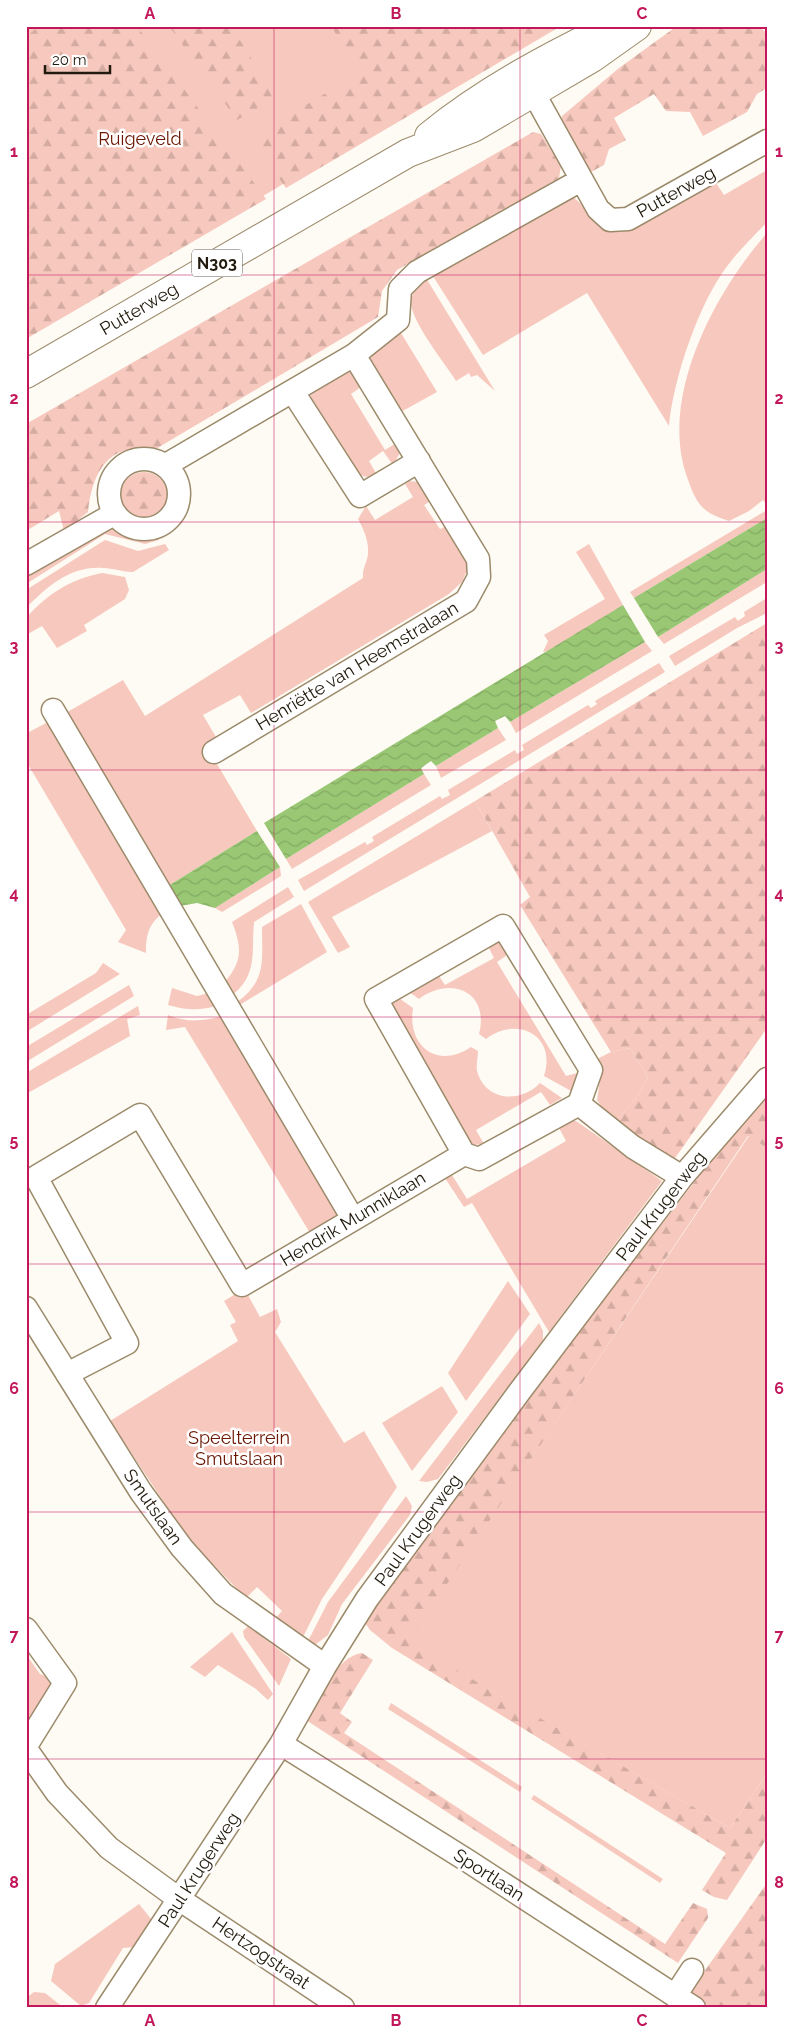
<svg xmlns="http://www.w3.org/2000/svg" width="793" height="2034" viewBox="0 0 793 2034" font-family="Raleway,sans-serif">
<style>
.green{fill:#f7c8bd}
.forest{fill:url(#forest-firs)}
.water{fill:url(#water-waves)}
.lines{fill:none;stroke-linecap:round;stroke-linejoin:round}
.street-casing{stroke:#9c8b6b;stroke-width:25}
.primary-casing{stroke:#9c8b6b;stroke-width:30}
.street{stroke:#fff;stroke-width:22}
.primary{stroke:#fff;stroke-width:28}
.grid{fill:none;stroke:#c2185b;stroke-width:1;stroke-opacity:0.55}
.labels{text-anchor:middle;stroke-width:5;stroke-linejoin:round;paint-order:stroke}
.shield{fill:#fff;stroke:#645f56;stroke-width:1}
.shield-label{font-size:16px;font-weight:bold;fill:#211a0d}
.park-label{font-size:18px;fill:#6b1703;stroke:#fff}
.street-label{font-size:18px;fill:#211a0d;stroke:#fff}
.neatline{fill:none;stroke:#c2185b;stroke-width:2}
.grid-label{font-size:16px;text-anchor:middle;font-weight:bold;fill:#c2185b}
</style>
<defs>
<pattern id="forest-firs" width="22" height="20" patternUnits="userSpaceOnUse" patternTransform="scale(1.25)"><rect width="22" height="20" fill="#f7c8bd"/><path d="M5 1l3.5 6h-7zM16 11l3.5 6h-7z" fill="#d3aba1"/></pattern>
<pattern id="water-waves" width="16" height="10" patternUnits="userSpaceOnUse" patternTransform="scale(1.25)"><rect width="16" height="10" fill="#99c774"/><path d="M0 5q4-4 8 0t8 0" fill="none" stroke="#84aa63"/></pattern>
</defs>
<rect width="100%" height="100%" fill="#fefbf4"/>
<path class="green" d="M 26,26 L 551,26 L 26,336 Z
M 767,170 L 767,222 C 754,236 739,250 728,265 C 699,302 673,380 669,426 L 587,293 L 483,355 L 431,273 L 573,197 C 594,213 591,231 621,232 L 716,183 L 724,195 Z
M 767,233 L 767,505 L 763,500 L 749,511 L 729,521 C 700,512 696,503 686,474 C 660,395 715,292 767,233 Z
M 426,278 L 495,391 L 477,375 L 471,377 L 469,373 L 456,381 C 445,363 410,321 411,301 C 412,291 419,285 426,278 Z
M 401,333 L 437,392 L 399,413 L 370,361 L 374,350 Z
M 351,370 L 361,387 L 351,394 L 385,450 L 398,442 L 401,451 L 393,465 L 383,451 L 369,461 L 377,475 C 368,478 362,478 356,470 L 313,403 L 310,394 L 315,384 Z
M 410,481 L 418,482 L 431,501 L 424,505 L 440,529 L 449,525 L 461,547 L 468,568 L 462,582 L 449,594 L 251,713 L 240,695 L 203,715 L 216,737 L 205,744 L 257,831 L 168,886 L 64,714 L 123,680 L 145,716 L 363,578 C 362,568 367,563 368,554 C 369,541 364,530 358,519 L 366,506 L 375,520 L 413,497 L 405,484 Z
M 767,510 L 767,518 L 634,598 L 630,592 Z
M 106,527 L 134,536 L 155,534 L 159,540 L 145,544 L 105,534 L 26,584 L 26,576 Z
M 105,540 L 138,551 L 165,544 L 169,550 L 133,572 C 123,572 113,568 103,568 C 70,566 48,586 26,608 L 26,590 Z
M 589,544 L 623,605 L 552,650 L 543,652 L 548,641 L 544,635 L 605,599 L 576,552 Z
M 767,569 L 767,582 L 664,644 L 658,637 Z
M 102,573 L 125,577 L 129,590 L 125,599 L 84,625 L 87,631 L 57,648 L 42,626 L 26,635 L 26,618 C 47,594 71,579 102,573 Z
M 767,598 L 767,613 L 737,628 L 675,666 L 669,656 L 735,617 L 738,621 L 745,616 L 744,612 Z
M 645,642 L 652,651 L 516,733 L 510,722 Z
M 659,663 L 665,672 L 304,891 L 298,880 L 365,842 L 367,845 L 374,841 L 372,837 L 440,796 L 442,799 L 450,795 L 448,790 L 515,750 L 517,754 L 524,750 L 522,745 L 588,705 L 591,708 L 597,704 L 595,701 Z
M 48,722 L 163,913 C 148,924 146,936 146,953 L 118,942 L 126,930 L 26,761 L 26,729 L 29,732 Z
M 498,728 L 506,740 L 441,778 L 436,766 Z
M 424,774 L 431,785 L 292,869 L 286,859 Z
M 475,801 L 492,831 L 332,917 L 350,947 L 338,953 L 308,902 Z
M 280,867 L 281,876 L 222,912 L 215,908 Z
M 288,887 L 294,897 L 254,922 C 251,952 259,975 230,997 L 224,983 C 243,961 242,948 232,922 Z
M 301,904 L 327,952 L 238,1006 L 236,1003 C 267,981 262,960 262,927 Z
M 498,941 L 510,953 L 497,962 L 566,1076 L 581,1072 L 573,1092 L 544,1076 C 557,1036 518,1015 486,1039 L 479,1034 C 490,992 451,975 419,999 L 405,989 L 437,973 L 445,985 L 494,958 L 486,942 Z
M 103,963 L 120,974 L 26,1032 L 26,1015 L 96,973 Z
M 129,985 L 134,996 L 26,1062 L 26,1047 Z
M 172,988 L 197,996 L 209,993 L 216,1006 C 198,1011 186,1010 168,1005 Z
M 396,996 L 413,1008 C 407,1046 437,1070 471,1047 L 478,1051 C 478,1057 476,1065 477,1071 C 485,1101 520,1104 540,1083 L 562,1098 L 550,1105 L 541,1092 L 476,1130 L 484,1144 L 473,1145 L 466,1139 L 391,1006 Z
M 138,1006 L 140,1015 L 127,1019 L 130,1036 L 26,1094 L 26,1073 Z
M 168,1015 C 187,1023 203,1021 223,1016 L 341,1217 L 310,1233 L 185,1027 L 166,1030 Z
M 630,1048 L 648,1077 L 638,1095 L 616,1122 L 605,1112 L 597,1100 L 600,1080 L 597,1059 L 611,1052 Z
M 566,1121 L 576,1121 L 662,1181 L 549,1332 L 472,1203 L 464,1207 L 445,1178 L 444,1170 L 452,1175 L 467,1199 L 566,1141 L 558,1126 Z
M 749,1136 L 767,1148 L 767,1773 L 730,1828 L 407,1642 Z
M 329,1238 L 338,1241 L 248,1295 L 260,1317 L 277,1309 L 281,1322 L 275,1332 L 344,1443 L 364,1431 L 397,1487 L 322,1599 L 300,1643 L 272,1622 L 282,1611 L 257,1587 L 246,1598 L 189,1540 L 110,1421 L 238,1341 L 230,1325 L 236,1322 L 224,1301 Z
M 508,1281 L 530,1314 L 466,1401 L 448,1373 Z
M 539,1323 L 543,1331 L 543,1341 L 438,1479 L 427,1482 L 419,1481 Z
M 442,1386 L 458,1412 L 412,1471 L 382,1423 Z
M 406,1496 L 412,1506 L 410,1515 L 342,1604 L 328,1635 L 315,1645 L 306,1645 L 328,1602 Z
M 248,1626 L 291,1659 L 279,1686 L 244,1637 L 243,1631 Z
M 232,1632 L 273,1694 L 268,1700 L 256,1689 L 218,1665 L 205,1677 L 190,1667 Z
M 26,1654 L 40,1674 L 48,1677 L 53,1683 L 26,1730 Z
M 391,1703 L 522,1787 L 520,1792 L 388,1709 Z
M 534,1795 L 663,1879 L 660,1883 L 531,1799 Z
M 139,1904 L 152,1920 L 135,1947 L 123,1948 L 89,2003 L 81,2006 L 51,1981 L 55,1964 Z
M 34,1992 L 45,1993 L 64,2008 L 26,2008 L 26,1998 Z"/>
<path class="forest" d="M 39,26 L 137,26 L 266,199 L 26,339 L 26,37 Z
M 169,26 L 231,26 L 276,97 L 237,120 Z
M 331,26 L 561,26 L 286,188 L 250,138 L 360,73 Z
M 677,26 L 758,26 L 767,33 L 767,88 L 757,94 L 747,112 L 703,136 L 690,112 L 666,111 L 654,94 L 614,118 L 626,140 L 609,149 L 604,165 L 589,173 L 562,122 L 562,116 L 619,68 Z
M 533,132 L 541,134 L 561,166 L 559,178 L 397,270 L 382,291 L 378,317 L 154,450 C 109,441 92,472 88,512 L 64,531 L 59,511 L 26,531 L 26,424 Z
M121 495a23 23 0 1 1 46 0a23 23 0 1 1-46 0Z
M 767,623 L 767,1028 L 673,1161 L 616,1122 L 638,1095 L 648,1077 L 630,1048 L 611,1052 L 520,905 L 530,897 L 475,801 Z
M 767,1096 L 767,1148 L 748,1136 L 408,1642 L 730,1828 L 767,1773 L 767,1838 L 727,1900 L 714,1897 L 702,1890 L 726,1853 L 392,1648 L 370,1630 L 363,1620 L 512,1418 L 740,1123 Z
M 362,1653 L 373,1660 L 340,1713 L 352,1722 L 344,1733 L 665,1944 L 693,1903 L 707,1909 L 708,1918 L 678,1963 L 306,1720 C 319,1699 336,1656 362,1653 Z
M 767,1883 L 767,2008 L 712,2008 L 689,1993 Z"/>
<path class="water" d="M 767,518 L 767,569 L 658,637 L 634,598 Z
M 623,605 L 645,642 L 510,722 L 505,716 L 495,721 L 498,728 L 436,766 L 431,761 L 421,768 L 424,774 L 286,859 L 264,823 Z
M 257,831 L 280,867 L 215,908 L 197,903 L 180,906 L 168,886 Z"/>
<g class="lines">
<defs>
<path id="street" d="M 533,92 L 598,209 L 610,220 L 628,219 L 767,141
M 293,392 L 360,496 L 419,461
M109 494a35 35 0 1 1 70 0a35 35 0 1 1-70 0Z
M 166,465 L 354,355 L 398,320 L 400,289 L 417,272 L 581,180
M 26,564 L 114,514
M 53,710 L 353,1219
M 214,752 L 466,601 L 479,577 L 478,559 L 354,355
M 464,1154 L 376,999 L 503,926 L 591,1070 L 579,1104
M 26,1308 L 141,1492 L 182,1548 L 223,1594 L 325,1666
M 67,1374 L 127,1343 L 36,1177 L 140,1115 L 242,1285 L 464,1154 L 479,1159 L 579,1104 L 633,1147 L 682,1177
M 26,1629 L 65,1683 L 26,1746
M 281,1744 L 468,1861 L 694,2008
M 26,1749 L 57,1793 L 109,1848 L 179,1899 L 343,2008
M 675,1996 L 692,1970
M 107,2008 L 281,1744 L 325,1666 L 367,1599 L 520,1391 L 682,1177 L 767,1079"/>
<path id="primary" d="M 429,136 C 484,91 548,57 612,26
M 26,374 L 408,153 L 473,128 L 592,58 L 637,26"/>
</defs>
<use href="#street" class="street-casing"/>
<use href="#primary" class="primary-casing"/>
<use href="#street" class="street"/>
<use href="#primary" class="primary"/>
</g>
<path class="grid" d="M 274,26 L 274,2008M 520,26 L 520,2008M 26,275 L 767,275M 26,522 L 767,522M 26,770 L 767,770M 26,1017 L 767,1017M 26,1264 L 767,1264M 26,1512 L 767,1512M 26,1759 L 767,1759"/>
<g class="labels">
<rect class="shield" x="192" y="249.5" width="50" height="27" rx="4"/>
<g class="shield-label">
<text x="217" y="269">N303</text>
</g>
<g class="park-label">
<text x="140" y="145">Ruigeveld</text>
<text x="239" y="1444">Speelterrein<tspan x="239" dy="21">Smutslaan</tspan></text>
</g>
<g class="street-label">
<text transform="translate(676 192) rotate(-29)" y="6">Putterweg</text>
<text transform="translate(139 309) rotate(-30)" y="6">Putterweg</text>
<text transform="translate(357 666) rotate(-31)" y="6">Henriëtte van Heemstralaan</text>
<text transform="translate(661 1206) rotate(-52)" y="6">Paul Krugerweg</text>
<text transform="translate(353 1219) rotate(-31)" y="6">Hendrik Munniklaan</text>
<text transform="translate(153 1507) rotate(55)" y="6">Smutslaan</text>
<text transform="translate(418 1530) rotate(-54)" y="6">Paul Krugerweg</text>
<text transform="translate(199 1870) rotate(-57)" y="6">Paul Krugerweg</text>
<text transform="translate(489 1875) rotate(33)" y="6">Sportlaan</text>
<text transform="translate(261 1953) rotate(34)" y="6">Hertzogstraat</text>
</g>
</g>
<rect width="793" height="2034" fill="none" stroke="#ffffff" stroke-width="55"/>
<path d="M45 65v8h65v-8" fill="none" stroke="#211a0d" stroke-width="2.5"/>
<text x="52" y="65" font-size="15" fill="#211a0d" stroke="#ffffff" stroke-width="4" paint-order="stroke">20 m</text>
<rect x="28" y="28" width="738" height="1978" class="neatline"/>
<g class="grid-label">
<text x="150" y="19">A</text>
<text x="396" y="19">B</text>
<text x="642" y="19">C</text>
<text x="14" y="157">1</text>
<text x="779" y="157">1</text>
<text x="14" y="404">2</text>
<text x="779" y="404">2</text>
<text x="14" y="652">3</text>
<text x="779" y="652">3</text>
<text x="14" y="899">4</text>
<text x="779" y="899">4</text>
<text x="14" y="1146">5</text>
<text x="779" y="1146">5</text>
<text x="14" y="1394">6</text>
<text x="779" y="1394">6</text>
<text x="14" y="1641">7</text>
<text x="779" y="1641">7</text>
<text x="14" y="1888">8</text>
<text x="779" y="1888">8</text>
<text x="150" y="2026">A</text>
<text x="396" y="2026">B</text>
<text x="642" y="2026">C</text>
</g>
</svg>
